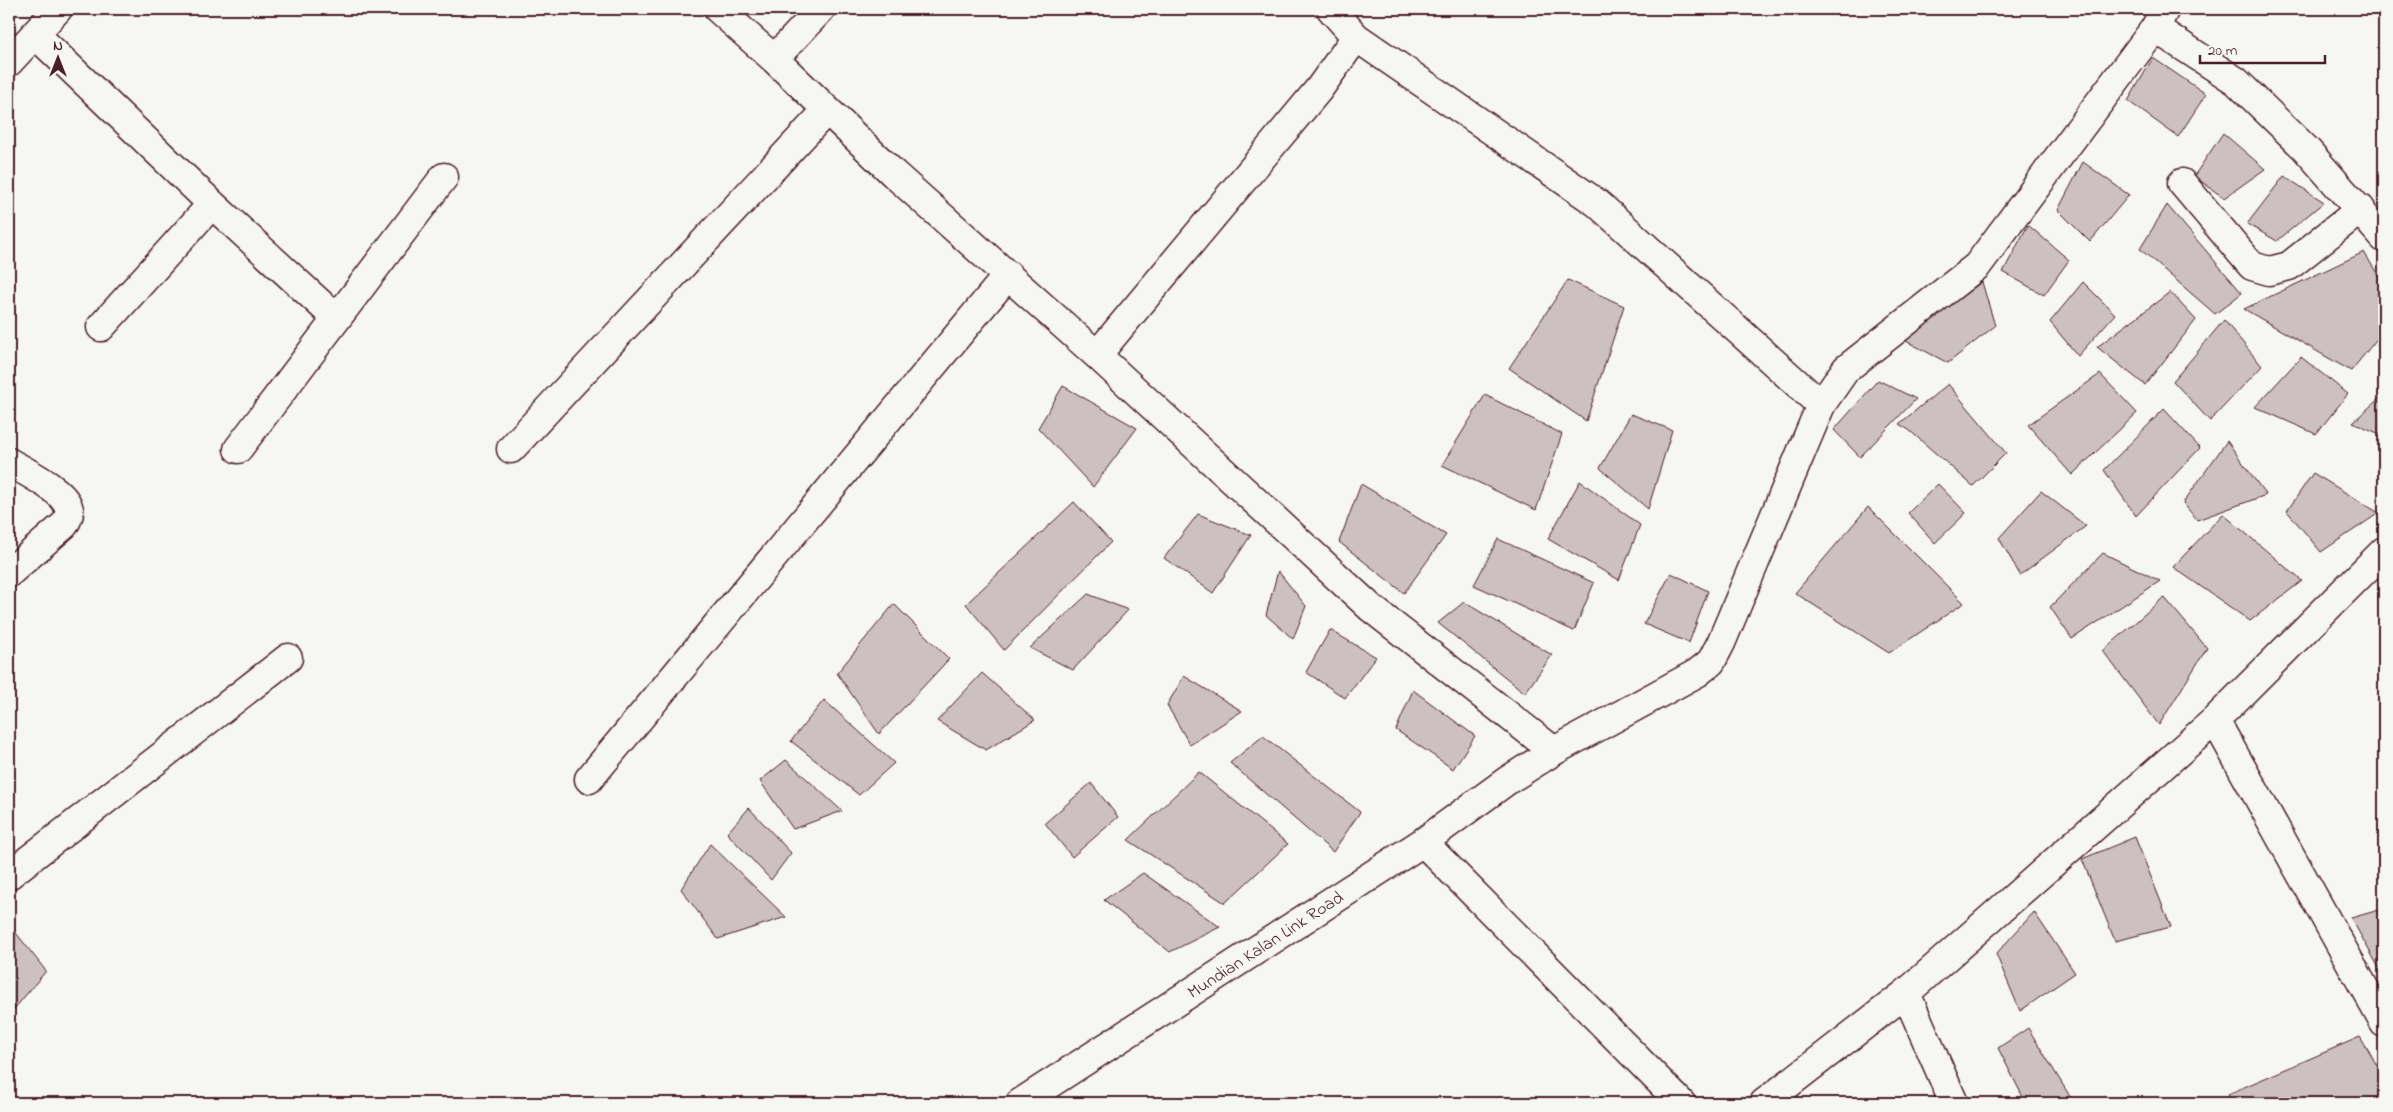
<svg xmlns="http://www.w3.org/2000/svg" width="2393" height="1112" viewBox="0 0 2393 1112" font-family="'Indie Flower',sans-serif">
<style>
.building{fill:#ccc1c0;stroke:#4a1f2b}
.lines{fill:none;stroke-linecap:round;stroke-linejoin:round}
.minor-casing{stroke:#4a1f2b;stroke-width:31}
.tertiary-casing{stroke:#4a1f2b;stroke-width:31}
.minor{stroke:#f6f6f2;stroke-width:28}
.tertiary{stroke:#f6f6f2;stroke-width:28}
.labels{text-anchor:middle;stroke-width:5;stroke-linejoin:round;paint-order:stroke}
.street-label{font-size:18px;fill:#4a1f2b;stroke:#f6f6f2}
</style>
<rect width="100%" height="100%" fill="#f6f6f2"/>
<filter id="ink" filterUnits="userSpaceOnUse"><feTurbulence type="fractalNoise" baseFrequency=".02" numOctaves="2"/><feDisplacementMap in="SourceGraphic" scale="10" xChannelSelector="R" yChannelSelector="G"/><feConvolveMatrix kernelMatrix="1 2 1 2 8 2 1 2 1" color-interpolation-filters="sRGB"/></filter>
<g filter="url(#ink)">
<path class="building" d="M 2153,58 L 2206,94 L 2178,137 L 2128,101 Z
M 2223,133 L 2265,169 L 2224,198 L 2194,176 Z
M 2083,162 L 2129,195 L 2090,242 L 2058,210 Z
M 2284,176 L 2324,202 L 2277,241 L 2247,224 Z
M 2167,205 L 2242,293 L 2215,314 L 2140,249 Z
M 2028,225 L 2069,260 L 2044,295 L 2003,272 Z
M 2364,252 L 2384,285 L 2384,330 L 2351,371 L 2244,309 Z
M 1568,280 L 1624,306 L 1586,421 L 1509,368 Z
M 1982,282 L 1995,326 L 1948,363 L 1902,339 Z
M 2083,282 L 2115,314 L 2078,356 L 2050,322 Z
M 2170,292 L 2196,320 L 2145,385 L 2097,347 Z
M 2224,320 L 2262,366 L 2210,421 L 2173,381 Z
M 2301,357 L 2348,394 L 2316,434 L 2255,407 Z
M 2100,374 L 2137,413 L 2072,475 L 2028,425 Z
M 1878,380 L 1916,399 L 1860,457 L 1834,430 Z
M 1948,384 L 2006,453 L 1973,486 L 1909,430 L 1899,424 Z
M 1063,386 L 1137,428 L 1093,487 L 1038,428 Z
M 2384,394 L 2384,436 L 2353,422 Z
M 1485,395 L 1562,434 L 1536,510 L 1442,465 Z
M 2164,409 L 2200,448 L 2136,516 L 2104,470 Z
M 1631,414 L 1672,430 L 1648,509 L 1600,468 Z
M 2227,441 L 2266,495 L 2197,520 L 2183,503 Z
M 2313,473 L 2379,513 L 2321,552 L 2287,511 Z
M 1580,481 L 1640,525 L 1619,580 L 1548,539 Z
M 1361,484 L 1446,535 L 1404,593 L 1339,542 Z
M 1938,484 L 1966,513 L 1935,543 L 1908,513 Z
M 2041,491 L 2086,526 L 2020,575 L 1999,538 Z
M 1074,502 L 1111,542 L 1004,650 L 966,604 Z
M 1868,507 L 1964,603 L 1889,653 L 1795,593 Z
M 1198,514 L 1251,535 L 1213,593 L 1164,558 Z
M 2223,514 L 2302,581 L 2250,621 L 2173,567 Z
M 1498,539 L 1594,583 L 1574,631 L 1474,585 Z
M 2103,553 L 2160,581 L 2072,639 L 2050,607 Z
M 1278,571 L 1306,606 L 1293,639 L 1266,615 Z
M 1671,573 L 1708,591 L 1689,643 L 1644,624 Z
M 1088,594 L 1128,610 L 1073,670 L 1030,648 Z
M 2164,597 L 2207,648 L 2159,725 L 2103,651 Z
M 1464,602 L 1552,655 L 1525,693 L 1438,623 Z
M 894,604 L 949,659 L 879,734 L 837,673 Z
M 1330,630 L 1376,657 L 1345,698 L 1306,672 Z
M 982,673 L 1035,720 L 986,750 L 937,721 Z
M 1184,676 L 1242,711 L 1190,745 L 1167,705 Z
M 1413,690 L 1475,736 L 1453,769 L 1396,730 Z
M 824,700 L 894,763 L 859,795 L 791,741 Z
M 1263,736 L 1360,812 L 1333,852 L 1230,763 Z
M 786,760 L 842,811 L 793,829 L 760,781 Z
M 1199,772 L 1288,844 L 1225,903 L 1128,840 Z
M 1091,783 L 1118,817 L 1072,857 L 1045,823 Z
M 749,808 L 791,853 L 771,880 L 727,833 Z
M 2135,837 L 2171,927 L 2115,941 L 2082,859 Z
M 710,844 L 786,917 L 718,939 L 681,889 Z
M 1143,873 L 1220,927 L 1170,952 L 1104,900 Z
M 2379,910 L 2384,925 L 2384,967 L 2379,968 L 2351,918 Z
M 2034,912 L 2075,973 L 2020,1011 L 1996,954 Z
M 9,924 L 46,971 L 9,1015 Z
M 2028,1028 L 2074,1103 L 2026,1103 L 1998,1048 Z
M 2360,1037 L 2384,1077 L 2384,1094 L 2368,1103 L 2231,1103 L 2228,1094 Z"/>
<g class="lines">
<defs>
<path id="minor" d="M 718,9 L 774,59 L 894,174 L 1097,355 L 1371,608 L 1554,751
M 1331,9 L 1356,37 L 1597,203 L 1821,405
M 2155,28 L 2236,81 L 2306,149 L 2384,238
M 35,34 L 212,204 L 336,318
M 774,59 L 821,9
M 2182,183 L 2252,266 L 2269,271 L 2289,266 L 2361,209
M 101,327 L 212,204
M 1097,355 L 1319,89 L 1356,37
M 238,449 L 444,177
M 511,449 L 827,110
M 9,462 C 24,471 62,489 68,506 C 71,513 68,519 64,525 L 9,573
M 2215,720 L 2384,1023
M 589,779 L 1008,275
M 1423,842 L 1681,1103
M 9,875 L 288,658
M 1906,993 L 1954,1103
M 1764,1103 L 1906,993 L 2215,720 L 2384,551"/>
<g id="tertiary">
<path d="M 9,62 L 58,9"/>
<path id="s1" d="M 1020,1103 L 1423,842 L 1508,780 L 1554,751 L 1697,673 L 1711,662 L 1721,643 L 1821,405 L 1846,369 L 1977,266 L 2155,28 L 2165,9"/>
</g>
</defs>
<use href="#minor" class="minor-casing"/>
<use href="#tertiary" class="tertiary-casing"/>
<use href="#minor" class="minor"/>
<use href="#tertiary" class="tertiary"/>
</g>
</g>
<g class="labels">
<g class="street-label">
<text dy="6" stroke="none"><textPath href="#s1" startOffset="292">Mundian Kalan Link Road</textPath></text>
</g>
</g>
<rect width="2393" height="1112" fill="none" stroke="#f6f6f2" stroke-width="30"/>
<rect x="15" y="15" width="2363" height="1082" fill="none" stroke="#4a1f2b" stroke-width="2" filter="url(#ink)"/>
<g transform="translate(58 58)" stroke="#f6f6f2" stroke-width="4" paint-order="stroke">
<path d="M0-4L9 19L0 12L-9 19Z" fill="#4a1f2b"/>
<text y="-8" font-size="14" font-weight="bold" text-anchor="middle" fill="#4a1f2b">N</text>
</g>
<path d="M2200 55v8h125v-8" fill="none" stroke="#4a1f2b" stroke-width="2.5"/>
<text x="2208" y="55" font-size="15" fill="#4a1f2b" stroke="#f6f6f2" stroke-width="4" paint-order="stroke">20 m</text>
</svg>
